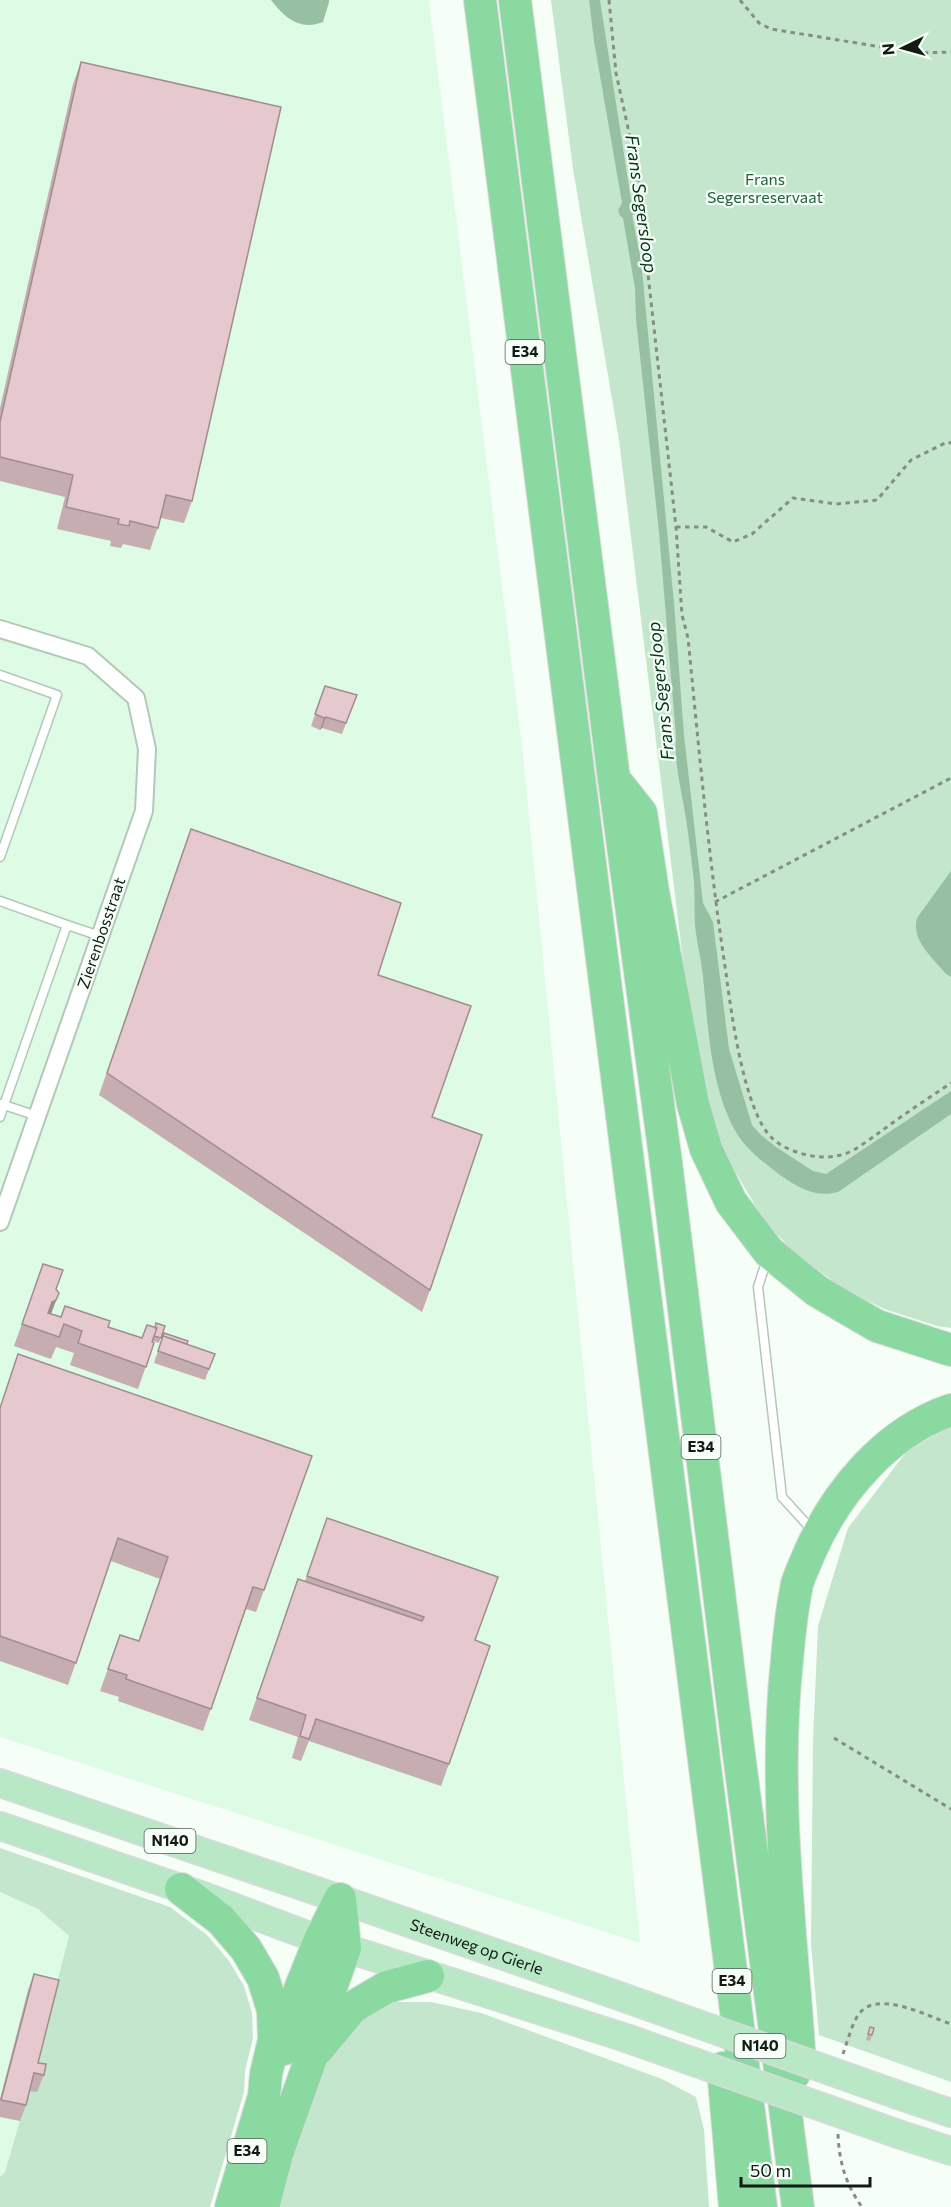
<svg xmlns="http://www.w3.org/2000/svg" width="951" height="2207" viewBox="0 0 951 2207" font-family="Commissioner,sans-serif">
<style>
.built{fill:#defbe5}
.green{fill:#c4e6cc}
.water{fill:#97bfa1}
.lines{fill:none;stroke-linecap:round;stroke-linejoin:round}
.service-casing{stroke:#b3c8b8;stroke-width:11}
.minor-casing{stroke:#b3c8b8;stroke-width:20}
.primary-casing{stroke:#d9dad9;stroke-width:30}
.motorway-casing{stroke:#d9dad9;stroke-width:34}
.path{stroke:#858d86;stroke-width:3;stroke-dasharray:4.5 4.5;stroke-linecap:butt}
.service{stroke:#fff;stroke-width:8}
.minor{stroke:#fff;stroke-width:16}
.primary{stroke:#b8e8c6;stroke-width:27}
.motorway{stroke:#89d9a0;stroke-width:32}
.primary-bridge-casing{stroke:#d9dad9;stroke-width:30;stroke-linecap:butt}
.primary-bridge{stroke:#b8e8c6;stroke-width:27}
.wall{fill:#c5adb1}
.shaded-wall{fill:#a08d90}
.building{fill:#e5c9ce;stroke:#a08d90;stroke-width:1.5}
.labels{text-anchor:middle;stroke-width:4.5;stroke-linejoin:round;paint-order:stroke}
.shield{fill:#f5fef7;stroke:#575e58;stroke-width:1.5}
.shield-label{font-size:15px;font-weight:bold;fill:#131a14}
.park-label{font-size:16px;fill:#24613a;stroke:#f5fef7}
.street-label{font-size:16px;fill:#131a14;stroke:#f5fef7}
.water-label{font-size:18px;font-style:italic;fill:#06371b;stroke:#f5fef7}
</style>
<rect width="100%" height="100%" fill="#f5fef7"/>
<path class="built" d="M 0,0 L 429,0 L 522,745 L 640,1943 L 0,1737 Z
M 0,1892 L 38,1909 L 69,1936 L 32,2079 L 5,2172 L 0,2177 Z"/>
<path class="green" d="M 551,0 L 951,0 L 951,1328 L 937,1326 L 884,1309 L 841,1287 L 795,1253 L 765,1222 L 719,1144 L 690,1017 L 619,440 L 573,169 Z
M 951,1426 L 951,2082 L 819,2035 L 811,1944 L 813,1741 L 818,1626 L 848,1528 L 907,1451 Z
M 0,1848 L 170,1907 L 207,1935 L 229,1961 L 244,1986 L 252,2013 L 253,2038 L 245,2071 L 244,2092 L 210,2207 L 0,2207 L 0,2177 L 5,2172 L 32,2079 L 69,1936 L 38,1909 L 0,1892 Z
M 381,2002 L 431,2002 L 481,2013 L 662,2079 L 696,2097 L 704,2130 L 709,2207 L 279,2207 L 295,2139 L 337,2033 Z"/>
<path class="water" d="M 271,0 L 329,0 L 329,2 L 323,22 C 300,31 285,18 271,0 Z
M 589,0 L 600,0 L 632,206 L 636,206 L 637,213 L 632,215 L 641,260 L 674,603 L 684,735 L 703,903 L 713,922 L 729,1049 L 752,1125 L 761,1135 L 776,1147 L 813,1171 L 826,1174 L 951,1091 L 951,1114 L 838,1192 C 815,1198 799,1188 780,1175 C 763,1162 743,1147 733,1127 C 710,1081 708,1026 703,976 C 701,959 697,943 695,926 C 694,911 695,896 694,881 C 691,858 689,836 685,813 C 681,788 674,763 676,737 L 659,532 L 636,319 L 635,288 L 623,218 L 620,216 L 618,210 L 622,203 L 594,41 Z
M 951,871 L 951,977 L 945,973 C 932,957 911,940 917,918 Z"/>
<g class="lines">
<defs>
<path id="service" d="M 0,675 L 57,695 L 0,857
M 0,901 L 67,925 L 4,1105 L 0,1104
M 67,925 L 100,936
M 0,1117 L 4,1105 L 37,1116
M 767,1259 L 758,1287 L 782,1497 L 813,1531"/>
<path id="minor" d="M 0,629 L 88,656 L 136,698 L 147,749 L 144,811 L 0,1222"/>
<g id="primary">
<path id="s1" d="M 0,1783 L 340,1899 L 622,1997"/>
<path d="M 0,1826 L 206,1897 L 320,1940 L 626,2038"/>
<path d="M 898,2095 L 951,2113"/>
<path d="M 901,2135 L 951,2151"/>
</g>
<path id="motorway" d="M 480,0 L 761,2207
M 515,0 L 614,779 L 666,1163 L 738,1747 L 798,2207
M 614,779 L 641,813 L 653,892 L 693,1104 L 706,1149 L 731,1202 L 769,1252 L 817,1291 L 877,1326 L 951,1350
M 181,1889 L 221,1920 L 246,1949 L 263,1978 L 273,2010 L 274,2040 L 266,2074 L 264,2096 L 231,2207
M 284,2049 L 300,1989 L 320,1940 L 340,1899
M 317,2050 L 353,2007 L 387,1987 L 428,1976
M 723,2068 L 735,2207
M 794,2074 L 799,2049 C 790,1920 773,1789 787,1660 C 789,1635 792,1609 797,1584 C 800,1574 805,1564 809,1554 C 836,1492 886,1432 951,1410
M 263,2207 L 277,2154 L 310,2061 L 310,2047 L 345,1948 L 340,1899"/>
</defs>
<use href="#service" class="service-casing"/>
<use href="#minor" class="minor-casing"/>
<use href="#primary" class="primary-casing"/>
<use href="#motorway" class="motorway-casing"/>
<path class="path" d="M 609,0 L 616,73 L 637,169 L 645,220 L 648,274 L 676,527 L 682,615 L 688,638 C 699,750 709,862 726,973 C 731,1011 744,1112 772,1138 C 786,1152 817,1160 836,1156 C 852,1154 867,1141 880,1132 C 903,1115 927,1099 951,1083
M 740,0 L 759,23 L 771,29 L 918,53 L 951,52
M 676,527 L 706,527 L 733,542 L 752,534 L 793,498 L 836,504 L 877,500 L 911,460 L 947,442 L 951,443
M 715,902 L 951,778
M 834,1738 L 951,1809
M 843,2054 C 847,2043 852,2023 859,2014 C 877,1989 927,2016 951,2024
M 838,2134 C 839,2162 846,2185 862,2207"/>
<use href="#service" class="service"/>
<use href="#minor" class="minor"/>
<use href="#primary" class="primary"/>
<use href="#motorway" class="motorway"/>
<defs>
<path id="primary-bridge" d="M 622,1997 L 898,2095
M 626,2038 L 901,2135"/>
</defs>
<use href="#primary-bridge" class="primary-bridge-casing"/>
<use href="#primary-bridge" class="primary-bridge"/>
</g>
<path class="wall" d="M 81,62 L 192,501 L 184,523 L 161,518 L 150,550 L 123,544 L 121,548 L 110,546 L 111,541 L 57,529 L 65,497 L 0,481 L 0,408 L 73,84 Z
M 325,686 L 357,695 L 342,734 L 322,728 L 320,730 L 311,726 Z
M 183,851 L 378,975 L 430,1290 L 422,1312 L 99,1095 Z
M 43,1264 L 56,1289 L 51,1314 L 61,1317 L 108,1327 L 142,1338 L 155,1328 L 165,1326 L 159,1343 L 152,1341 L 154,1343 L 138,1389 L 70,1365 L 74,1353 L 56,1347 L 51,1359 L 14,1346 Z
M 164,1333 L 187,1344 L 215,1354 L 205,1380 L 154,1363 Z
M 18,1354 L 312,1456 L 256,1612 L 246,1609 L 203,1731 L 118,1701 L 119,1697 L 100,1691 L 120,1635 L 139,1641 L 160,1579 L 111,1561 L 68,1685 L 0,1661 L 0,1407 Z
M 327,1518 L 475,1640 L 449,1764 L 441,1786 L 309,1741 L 301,1761 L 292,1758 L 298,1737 L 249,1720 L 298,1579 L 305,1581 Z
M 34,1974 L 38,2063 L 44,2075 L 37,2092 L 29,2091 L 26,2105 L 20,2121 L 0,2117 L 0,2099 L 28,1990 Z
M 870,2027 L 872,2035 L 870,2041 L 866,2040 Z"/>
<path class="shaded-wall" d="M 326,717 L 322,728 L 320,730 L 324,718 Z
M 59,1293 L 48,1322 L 44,1324 L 52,1302 Z"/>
<path class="building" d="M 81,62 L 281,107 L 192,501 L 166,495 L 158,528 L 130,521 L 129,526 L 118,524 L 119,519 L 66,507 L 73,475 L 0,457 L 0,422 Z
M 325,686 L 357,695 L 346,723 L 326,717 L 324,718 L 315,714 Z
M 191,829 L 401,903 L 378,975 L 471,1006 L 432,1117 L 482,1135 L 430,1290 L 107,1073 Z
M 43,1264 L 63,1270 L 56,1289 L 59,1293 L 56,1300 L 52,1302 L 48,1313 L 61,1317 L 65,1306 L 110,1321 L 108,1327 L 142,1338 L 147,1325 L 157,1328 L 152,1342 L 154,1343 L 146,1367 L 78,1343 L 82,1331 L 64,1324 L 59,1337 L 22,1324 Z
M 156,1323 L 165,1326 L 161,1338 L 154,1336 L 157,1328 L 155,1328 Z
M 164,1333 L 188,1341 L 187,1344 L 163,1336 Z
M 163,1336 L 215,1354 L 209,1369 L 158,1351 Z
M 18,1354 L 312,1456 L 264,1590 L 253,1587 L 211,1709 L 126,1679 L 127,1675 L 108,1669 L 120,1635 L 139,1641 L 168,1557 L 118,1538 L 76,1663 L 0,1636 L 0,1408 Z
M 327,1518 L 498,1577 L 475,1640 L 490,1646 L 449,1764 L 316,1719 L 309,1739 L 300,1736 L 306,1715 L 257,1698 L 298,1579 L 422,1621 L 424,1617 L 307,1576 Z
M 34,1974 L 59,1980 L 38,2063 L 46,2064 L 44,2075 L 34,2073 L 26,2105 L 1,2100 Z
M 870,2027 L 874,2028 L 872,2035 L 868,2034 Z"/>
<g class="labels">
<g class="shield">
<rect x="505.5" y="340" width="39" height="24" rx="4.5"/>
<rect x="681.5" y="1435" width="39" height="24" rx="4.5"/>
<rect x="144.5" y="1829" width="51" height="24" rx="4.5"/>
<rect x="712.5" y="1969" width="39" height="24" rx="4.5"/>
<rect x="734.5" y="2034" width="51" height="24" rx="4.5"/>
<rect x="227.5" y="2139" width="39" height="24" rx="4.5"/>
</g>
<g class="shield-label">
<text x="525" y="357">E34</text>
<text x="701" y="1452">E34</text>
<text x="170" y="1846">N140</text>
<text x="732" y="1986">E34</text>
<text x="760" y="2051">N140</text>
<text x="247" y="2156">E34</text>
</g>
<g class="park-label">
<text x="765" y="185">Frans<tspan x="765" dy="18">Segersreservaat</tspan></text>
</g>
<g class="street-label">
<text transform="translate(101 933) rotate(-71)" y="6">Zierenbosstraat</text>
<text dy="6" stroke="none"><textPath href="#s1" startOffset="504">Steenweg op Gierle</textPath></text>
</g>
<g class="water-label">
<text transform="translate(641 204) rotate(82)" y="6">Frans Segersloop</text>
<text transform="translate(661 691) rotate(-96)" y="6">Frans Segersloop</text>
</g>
</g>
<g transform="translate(903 48) rotate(265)" stroke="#f5fef7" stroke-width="4.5" paint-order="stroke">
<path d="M0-4.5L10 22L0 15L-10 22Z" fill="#131a14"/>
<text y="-9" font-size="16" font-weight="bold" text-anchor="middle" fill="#131a14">N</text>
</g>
<path d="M741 2177v9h129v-9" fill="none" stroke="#131a14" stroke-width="3"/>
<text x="750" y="2177" font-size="18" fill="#131a14" stroke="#f5fef7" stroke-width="4.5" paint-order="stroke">50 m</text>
</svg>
